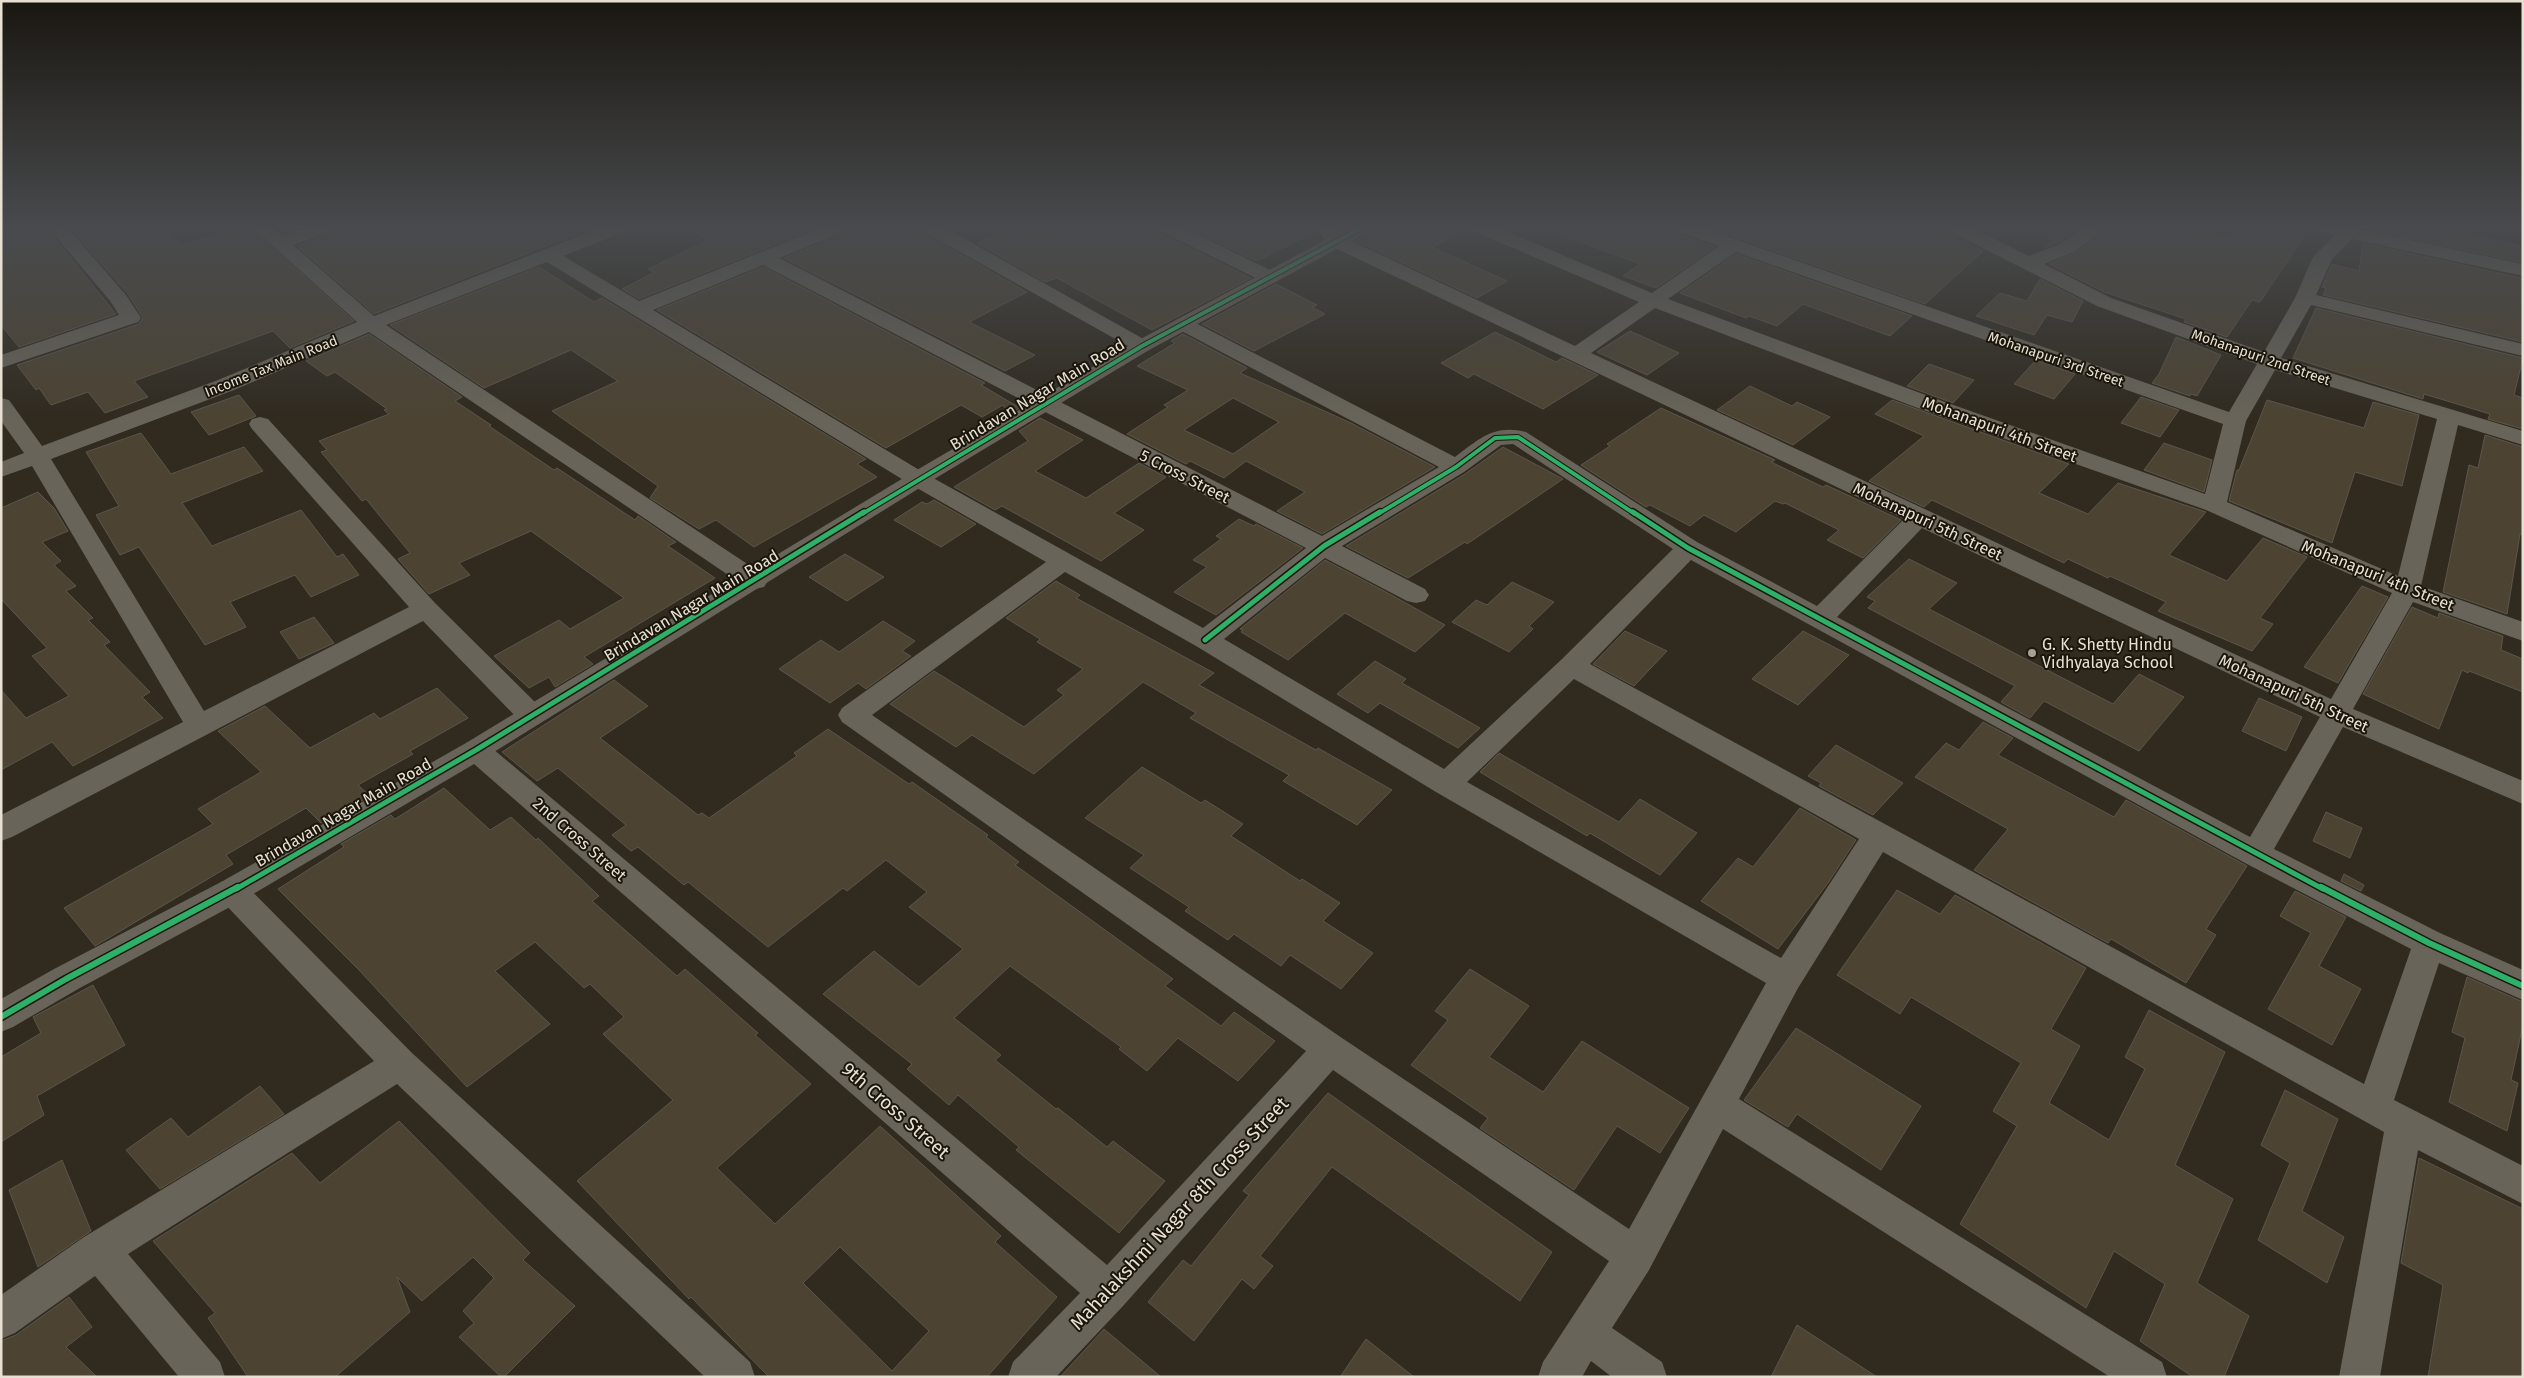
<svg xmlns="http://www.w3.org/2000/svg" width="2524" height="1378" viewBox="0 0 2524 1378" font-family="'Fira Sans',sans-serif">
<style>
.building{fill:#4c4332;stroke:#5b564d;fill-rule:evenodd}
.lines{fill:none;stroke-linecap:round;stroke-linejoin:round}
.minor{fill:#686459;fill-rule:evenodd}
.tertiary{fill:#686459;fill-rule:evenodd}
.cycleway-far2-casing{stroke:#1b160c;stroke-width:6}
.cycleway-far1-casing{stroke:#1b160c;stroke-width:8}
.cycleway-casing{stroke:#1b160c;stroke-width:9}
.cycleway-far2{stroke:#2db169;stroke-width:4}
.cycleway-far1{stroke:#2db169;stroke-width:5}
.cycleway{stroke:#2db169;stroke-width:6}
.poi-dot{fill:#a8a094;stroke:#1b160c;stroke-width:2}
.labels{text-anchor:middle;stroke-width:4;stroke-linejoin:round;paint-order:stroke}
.far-street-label{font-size:14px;fill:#e8e0d3;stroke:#1b160c}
.street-label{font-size:16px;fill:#e8e0d3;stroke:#1b160c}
.poi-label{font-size:16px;fill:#e8e0d3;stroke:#1b160c;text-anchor:start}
.near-street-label{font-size:19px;fill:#e8e0d3;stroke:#1b160c}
</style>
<rect width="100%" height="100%" fill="#302a1f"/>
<path class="building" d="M 1,226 L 45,226 L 116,314 L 19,347 L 1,325 Z
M 68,226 L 162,226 L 181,245 L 249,226 L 354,321 L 290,348 L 273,331 L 134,381 L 148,397 L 105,413 L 88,392 L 51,405 L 39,388 L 36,390 L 17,365 L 139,324 L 143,318 L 128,294 Z
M 339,226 L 591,226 L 592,228 L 374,314 L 297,246 L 336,232 Z
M 685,226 L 821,226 L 639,299 L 622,289 L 655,272 L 648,269 L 708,240 Z
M 853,226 L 905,226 L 937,241 L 1027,292 L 969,322 L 1035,355 L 1005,371 L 784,258 L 850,232 Z
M 1018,226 L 1026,226 L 1044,236 L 1066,226 L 1154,226 L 1157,232 L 1251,278 L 1152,330 L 1057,278 L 1045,282 L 977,243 Z
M 1184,226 L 1312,226 L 1316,232 L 1256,261 Z
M 1376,226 L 1467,226 L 1468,229 L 1432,247 L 1507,281 L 1477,298 L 1356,241 L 1373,232 Z
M 1545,226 L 1668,226 L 1671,232 L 1715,247 L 1656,288 L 1623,276 L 1640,264 L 1545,229 Z
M 1703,226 L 1943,226 L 1946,232 L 1983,251 L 1925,304 Z
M 1972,226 L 2010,226 L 1997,238 Z
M 2039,226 L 2084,226 L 2059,242 L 2044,248 L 2052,240 Z
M 2110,226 L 2176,226 L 2231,238 L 2235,226 L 2282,226 L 2307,232 L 2260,302 L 2252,300 L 2227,337 L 2184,322 L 2186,319 L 2104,292 L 2049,264 L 2075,253 Z
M 2375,226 L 2449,226 L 2449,230 L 2520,246 L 2521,262 L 2374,231 Z
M 2363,243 L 2521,278 L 2523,342 L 2323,295 L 2326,288 L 2322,287 L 2332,264 L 2359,271 Z
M 1736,254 L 1912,316 L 1890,336 L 1803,304 L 1777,326 L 1749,316 L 1746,318 L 1680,293 Z
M 539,267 L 594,302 L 602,298 L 866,459 L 857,464 L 877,477 L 754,547 L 716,520 L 699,529 L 650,498 L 658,486 L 552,411 L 618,381 L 571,350 L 484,388 L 390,325 Z
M 763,267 L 985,383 L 981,385 L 1020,408 L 1009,414 L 1003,405 L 982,417 L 961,405 L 886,448 L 657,310 Z
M 2040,279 L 2083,301 L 2072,322 L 2047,315 L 2034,335 L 1976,316 L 2000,293 L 2027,301 Z
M 1276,284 L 1317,305 L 1312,307 L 1325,314 L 1254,351 L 1202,324 Z
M 2316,308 L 2523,358 L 2514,395 L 2523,398 L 2523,429 L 2488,419 L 2490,414 L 2424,394 L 2423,399 L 2293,358 Z
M 1630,331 L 1679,353 L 1647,375 L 1597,352 Z
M 1495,332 L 1556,362 L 1562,358 L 1598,375 L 1543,409 L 1474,374 L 1468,378 L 1441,363 Z
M 369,334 L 462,397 L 455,401 L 491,425 L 489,426 L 554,470 L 557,468 L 635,520 L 638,516 L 676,542 L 668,546 L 715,578 L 584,657 L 593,664 L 555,687 L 549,677 L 529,688 L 494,656 L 559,620 L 570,629 L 624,598 L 531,531 L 459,563 L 470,575 L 429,594 L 398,559 L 410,553 L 366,499 L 362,501 L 321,452 L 327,450 L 319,441 L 389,414 L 384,410 L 387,409 L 335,372 L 327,376 L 306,361 Z
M 1183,334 L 1247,368 L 1240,373 L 1351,423 L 1435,467 L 1322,534 L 1277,511 L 1305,492 L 1246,461 L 1224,478 L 1190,461 L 1186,464 L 1127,434 L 1168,407 L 1164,405 L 1188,390 L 1137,366 L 1175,343 L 1171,341 ZM 1233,398 L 1279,422 L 1233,454 L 1184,430 Z
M 2176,337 L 2221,355 L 2197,396 L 2191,394 L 2190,396 L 2152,383 L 2159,374 Z
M 2036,360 L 2075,374 L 2054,399 L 2014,384 Z
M 1929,364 L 1974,380 L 1953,403 L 1907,386 Z
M 1750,386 L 1792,406 L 1797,402 L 1830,417 L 1793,445 L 1717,410 Z
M 239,395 L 256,416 L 209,435 L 191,412 Z
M 2141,397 L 2179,410 L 2160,437 L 2121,423 Z
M 1892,400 L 2069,464 L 2039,493 L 2088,514 L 2118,483 L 2206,512 L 2169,555 L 2227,581 L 2263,538 L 2307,557 L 2260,618 L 2273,624 L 2252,651 L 2158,611 L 2166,602 L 2110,576 L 2108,578 L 2068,559 L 2064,563 L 1932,500 L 1924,507 L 1869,481 L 1924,436 L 1875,414 Z
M 2267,400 L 2364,428 L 2373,402 L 2419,415 L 2402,486 L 2355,472 L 2332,543 L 2229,501 L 2237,470 L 2239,470 Z
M 1661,408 L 1775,460 L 1771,462 L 1823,487 L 1826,485 L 1901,520 L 1863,558 L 1827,540 L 1839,530 L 1785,503 L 1783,504 L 1775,501 L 1736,532 L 1704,515 L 1690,526 L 1650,505 L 1646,507 L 1581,465 L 1610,446 L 1607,444 Z
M 1040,418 L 1083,440 L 1035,471 L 1086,498 L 1139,463 L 1166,477 L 1114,513 L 1144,530 L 1101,561 L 1002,506 L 995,510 L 954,487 L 1028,441 L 1019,431 Z
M 141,433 L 171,474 L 244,447 L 263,471 L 182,503 L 212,546 L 301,510 L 337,557 L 343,554 L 359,575 L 311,597 L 295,575 L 230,602 L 246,627 L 205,645 L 139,547 L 120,555 L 96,515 L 119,506 L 86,452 Z
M 2485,435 L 2523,447 L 2523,534 L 2520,534 L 2507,614 L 2443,592 L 2469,465 L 2478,468 Z
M 2164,443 L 2212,460 L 2204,492 L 2144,470 Z
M 1503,447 L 1563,479 L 1467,544 L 1465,542 L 1408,578 L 1346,546 L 1465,474 Z
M 38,492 L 54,508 L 68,531 L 42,542 L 61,561 L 54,565 L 76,586 L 66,591 L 93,618 L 88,620 L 110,642 L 104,645 L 150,692 L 142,697 L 163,718 L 73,766 L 52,742 L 1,770 L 1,690 L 26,718 L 69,696 L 32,656 L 47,648 L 1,599 L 1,508 Z
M 934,500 L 976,524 L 941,547 L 894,520 L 922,502 L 927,504 Z
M 1239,519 L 1254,526 L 1256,524 L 1303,548 L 1216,615 L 1174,592 L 1207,567 L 1193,560 L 1221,539 L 1216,536 Z
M 845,554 L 884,577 L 847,601 L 809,577 Z
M 1909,559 L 1957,583 L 1929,609 L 2113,704 L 2139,674 L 2184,697 L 2139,751 L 2044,701 L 2030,718 L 2001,702 L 2015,686 L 1868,608 L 1875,601 L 1867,597 Z
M 1325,560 L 1386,592 L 1445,625 L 1415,652 L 1345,613 L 1288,660 L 1241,632 L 1243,630 L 1240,629 Z
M 1056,581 L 1080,595 L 1076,598 L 1214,673 L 1199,685 L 1316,750 L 1318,748 L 1392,790 L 1357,825 L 1283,781 L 1289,775 L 1190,718 L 1196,713 L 1143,682 L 1034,774 L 972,735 L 956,747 L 890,704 L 934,671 L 1024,727 L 1064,695 L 1057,690 L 1083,669 L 1037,642 L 1040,639 L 1006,618 Z
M 1512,582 L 1554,602 L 1529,626 L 1533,629 L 1509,652 L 1452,622 L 1476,600 L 1487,605 Z
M 2362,586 L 2388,597 L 2338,683 L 2304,667 Z
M 2412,607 L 2438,618 L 2439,613 L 2503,636 L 2501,650 L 2523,659 L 2523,692 L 2469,671 L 2468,673 L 2462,670 L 2439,729 L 2363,694 Z
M 314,617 L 334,643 L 299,659 L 280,632 Z
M 883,621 L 915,641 L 902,651 L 911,656 L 866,689 L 858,683 L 830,703 L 779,669 L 821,640 L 839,652 Z
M 1625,631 L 1667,651 L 1634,686 L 1593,664 Z
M 1803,631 L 1849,655 L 1798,705 L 1752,679 Z
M 1375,661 L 1406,679 L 1402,683 L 1480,728 L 1458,748 L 1380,703 L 1368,713 L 1337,694 Z
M 614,680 L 648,706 L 600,738 L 698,815 L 702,813 L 709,818 L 797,756 L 794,753 L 828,729 L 909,784 L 912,782 L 988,835 L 986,837 L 1019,862 L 1015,865 L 1173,979 L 1165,986 L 1221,1026 L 1234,1012 L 1275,1041 L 1238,1081 L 1178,1038 L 1147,1071 L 1119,1049 L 1121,1047 L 1010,966 L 954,1018 L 1001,1055 L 995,1060 L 1056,1109 L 1058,1108 L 1107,1147 L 1113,1141 L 1165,1181 L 1119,1233 L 1016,1150 L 1019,1147 L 958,1095 L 949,1105 L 907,1069 L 912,1064 L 823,994 L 874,951 L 919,987 L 963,949 L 909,907 L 927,892 L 886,860 L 847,891 L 843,888 L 768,947 L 688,882 L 684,885 L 638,847 L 631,851 L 612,835 L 626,825 L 558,768 L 537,781 L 502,752 Z
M 437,688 L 468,718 L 410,751 L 413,754 L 358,785 L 370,796 L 321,823 L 306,808 L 226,855 L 233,864 L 95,946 L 64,908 L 213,824 L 198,809 L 261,772 L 218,731 L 265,706 L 310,748 L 374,713 L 380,719 Z
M 2259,698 L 2302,717 L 2286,751 L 2242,731 Z
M 1983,722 L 2013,738 L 1998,755 L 2114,817 L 2126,800 L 2247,866 L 2206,929 L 2216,935 L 2186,983 L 2111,939 L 2108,943 L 1974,870 L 2008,829 L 1915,777 L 1946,743 L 1959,750 Z
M 1836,745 L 1903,783 L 1873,815 L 1819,786 L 1821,783 L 1808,776 Z
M 1499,753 L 1619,822 L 1640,799 L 1697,833 L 1660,875 L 1590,833 L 1587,836 L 1480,772 Z
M 1142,767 L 1201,803 L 1205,800 L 1243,824 L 1231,836 L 1300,881 L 1302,879 L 1340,903 L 1323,921 L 1373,953 L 1341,989 L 1290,955 L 1281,966 L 1234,934 L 1228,940 L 1185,911 L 1189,907 L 1130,868 L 1144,855 L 1085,818 Z
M 444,788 L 490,830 L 511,817 L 536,840 L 538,838 L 599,896 L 592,901 L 677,976 L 685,969 L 758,1033 L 755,1035 L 811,1084 L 717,1168 L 775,1224 L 880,1126 L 1001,1236 L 995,1242 L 1057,1297 L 987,1377 L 769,1377 L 691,1297 L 689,1299 L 577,1181 L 673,1100 L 603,1034 L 624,1017 L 590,984 L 584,988 L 535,942 L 495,971 L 550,1024 L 467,1087 L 359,970 L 278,889 L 344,847 L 341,844 L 391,815 L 395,819 ZM 840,1247 L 929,1331 L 892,1371 L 803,1283 Z
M 1800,808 L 1856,840 L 1828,883 L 1778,949 L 1701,901 L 1738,858 L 1753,867 Z
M 2326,812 L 2362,828 L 2350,858 L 2313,841 Z
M 2344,874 L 2364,885 L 2361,891 L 2341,881 Z
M 1897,890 L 1940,914 L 1955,895 L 2086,968 L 2051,1029 L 2080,1046 L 2049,1103 L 2109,1140 L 2145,1069 L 2125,1057 L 2149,1010 L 2225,1052 L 2175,1165 L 2233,1199 L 2197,1283 L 2249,1316 L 2224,1377 L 2193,1377 L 2140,1341 L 2165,1284 L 2114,1251 L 2086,1308 L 1960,1224 L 2017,1126 L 1993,1111 L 2021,1063 L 1911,997 L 1900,1014 L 1837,975 Z
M 2295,891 L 2346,917 L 2319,966 L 2361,989 L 2332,1045 L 2268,1009 L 2311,933 L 2280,916 Z
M 1470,969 L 1529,1006 L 1489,1057 L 1543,1092 L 1582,1041 L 1689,1108 L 1660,1153 L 1617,1126 L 1574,1190 L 1480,1128 L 1488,1118 L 1411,1065 L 1448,1020 L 1435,1011 Z
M 2467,977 L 2523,1002 L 2523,1025 L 2511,1080 L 2518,1083 L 2507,1131 L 2449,1102 L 2465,1038 L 2452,1032 Z
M 93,985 L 125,1045 L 37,1096 L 44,1115 L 1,1142 L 1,1057 L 41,1033 L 33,1017 Z
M 1796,1028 L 1921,1106 L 1881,1170 L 1797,1114 L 1788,1127 L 1744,1100 Z
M 260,1086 L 284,1114 L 160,1189 L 126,1150 L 171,1118 L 188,1137 Z
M 2285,1090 L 2338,1119 L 2302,1211 L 2344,1237 L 2327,1283 L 2258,1240 L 2290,1163 L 2261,1145 Z
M 1328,1093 L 1552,1252 L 1520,1301 L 1332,1167 L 1260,1256 L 1273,1266 L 1254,1289 L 1242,1279 L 1194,1341 L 1148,1302 L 1183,1260 L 1191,1266 L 1249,1195 L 1243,1191 Z
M 399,1121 L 530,1253 L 523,1260 L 575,1306 L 504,1377 L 501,1377 L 459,1337 L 474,1323 L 463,1311 L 494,1278 L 473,1257 L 422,1301 L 397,1277 L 410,1312 L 335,1377 L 248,1377 L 208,1318 L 215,1313 L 153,1241 L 292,1153 L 320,1183 Z
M 2419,1158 L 2523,1209 L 2523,1377 L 2428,1377 L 2443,1285 L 2401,1263 Z
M 62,1160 L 91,1231 L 38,1267 L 9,1190 Z
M 69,1297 L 92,1327 L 66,1347 L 97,1377 L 1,1377 L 1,1341 L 16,1335 Z
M 1797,1325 L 1877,1377 L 1771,1377 Z
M 1104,1329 L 1161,1377 L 1060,1377 Z
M 1366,1339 L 1414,1377 L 1340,1377 Z"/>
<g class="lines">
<path class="minor" d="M 47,226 L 66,226 L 126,295 L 141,318 L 138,322 L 1,368 L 1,355 L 119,315 L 111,302 Z
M 251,226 L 271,226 L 282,236 L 310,226 L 337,226 L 335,230 L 293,245 L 374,316 L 605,226 L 631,226 L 629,230 L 563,256 L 639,301 L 826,226 L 851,226 L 849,230 L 779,258 L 1322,536 L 1439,467 L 1176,328 L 1173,324 L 1176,320 L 1183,318 L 1190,320 L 1455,457 C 1479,439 1494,424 1526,432 L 1697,542 L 1817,606 L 1904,519 L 1329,245 L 1314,226 L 1333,226 L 1343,237 L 1575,346 L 1639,302 L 1471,230 L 1469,226 L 1494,226 L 1652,293 L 1719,246 L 1672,230 L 1670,226 L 1697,226 L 2229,412 L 2257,364 L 2097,306 L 1947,230 L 1945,226 L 1968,226 L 2029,256 L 2060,244 L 2087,226 L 2108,226 L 2074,252 L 2044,264 L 2111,298 L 2264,352 L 2295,298 L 2313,257 L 2335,235 L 2310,230 L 2308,226 L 2359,226 L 2358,229 L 2523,264 L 2523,276 L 2352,239 L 2332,259 L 2316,295 L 2523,344 L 2523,356 L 2311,305 L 2281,358 L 2523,431 L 2523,445 L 2458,425 L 2421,586 L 2523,622 L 2523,641 L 2413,602 L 2353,709 L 2523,781 L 2523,804 L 2343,727 L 2274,849 L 2440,933 L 2523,970 L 2523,1000 L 2439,963 L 2394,1100 L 2523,1166 L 2523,1204 L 2418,1150 L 2380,1377 L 2339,1377 L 2384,1132 L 1883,852 L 1798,988 L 1739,1099 L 2162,1362 L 2167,1377 L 2110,1377 L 1723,1129 L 1649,1270 L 1612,1328 L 1662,1362 L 1667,1377 L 1612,1377 L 1591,1361 L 1582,1377 L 1538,1377 L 1543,1362 L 1609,1261 L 1333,1070 L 1123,1306 L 1056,1377 L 1008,1377 L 1013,1362 L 1080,1293 L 466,757 L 462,750 L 466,743 L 476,739 L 486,743 L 1107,1265 L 1306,1051 L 842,722 L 838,715 L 842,708 L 1046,562 L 910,484 L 547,262 L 386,325 L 764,575 L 768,581 L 764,587 L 755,589 L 746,587 L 369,332 L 234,390 L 51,459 L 204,711 L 409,607 L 252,429 L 249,424 L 252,419 L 260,417 L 268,419 L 435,603 L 541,708 L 545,715 L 541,722 L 531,725 L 521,722 L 423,621 L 12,837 L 1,841 L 1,815 L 183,722 L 32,466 L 1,477 L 1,462 L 24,453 L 1,421 L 1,398 L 9,400 L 42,446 L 218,380 L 357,322 ZM 1736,252 L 2223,424 L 2205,494 L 1931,397 L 1668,299 ZM 763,265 L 1306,548 L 1203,628 L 926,474 L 653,310 ZM 1655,308 L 1915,407 L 2206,510 L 2392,593 L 2331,699 L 1591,353 ZM 2275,370 L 2437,419 L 2398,576 L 2227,502 L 2246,421 ZM 1513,444 L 1673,549 L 1562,659 L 1444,769 L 1224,639 L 1325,558 L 1407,601 L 1416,603 L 1425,601 L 1429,595 L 1425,589 L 1342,546 L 1464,472 L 1501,445 ZM 1922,528 L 2320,717 L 2250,837 L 1837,617 ZM 1691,560 L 2245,863 L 2411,949 L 2364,1084 L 1590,664 ZM 1065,572 L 1196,646 L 1436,792 L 1766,983 L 1629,1229 L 1342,1038 L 872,715 ZM 1574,679 L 1859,839 L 1781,958 L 1467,782 Z
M 919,226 L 942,226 L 1149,342 L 1152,346 L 1149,350 L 1142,352 L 1135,350 L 921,230 Z
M 1156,226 L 1180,226 L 1276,273 L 1279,277 L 1276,281 L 1262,281 L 1158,230 Z
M 232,878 L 243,882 L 412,1053 L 750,1362 L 755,1377 L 705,1377 L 397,1084 L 128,1254 L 220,1362 L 225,1377 L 179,1377 L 95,1276 L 15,1333 L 1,1339 L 1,1295 L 84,1237 L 374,1061 L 221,900 L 216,891 L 221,882 Z"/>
<path class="tertiary" d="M 1351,226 L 1374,226 L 1372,230 L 1149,350 L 926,484 L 486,757 L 243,900 L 78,989 L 13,1027 L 1,1032 L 1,999 L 54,969 L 221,882 L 466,743 L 910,474 L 1135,342 Z"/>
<defs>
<path id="cycleway-far2" d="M 862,514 L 1142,346 L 1365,226
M 1378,514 L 1456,467 L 1495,438 L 1518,437 L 1635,514"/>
<path id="cycleway-far1" d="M 1633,512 L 1688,548 L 2323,889
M 1205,640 L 1324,546 L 1380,512
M 236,889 L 476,750 L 864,512"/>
<path id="cycleway" d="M 2321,887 L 2429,943 L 2523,986
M 1,1017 L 66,979 L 238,887"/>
</defs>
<use href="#cycleway-far2" class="cycleway-far2-casing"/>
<use href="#cycleway-far1" class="cycleway-far1-casing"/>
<use href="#cycleway" class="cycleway-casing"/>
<use href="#cycleway-far2" class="cycleway-far2"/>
<use href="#cycleway-far1" class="cycleway-far1"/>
<use href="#cycleway" class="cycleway"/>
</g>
<linearGradient id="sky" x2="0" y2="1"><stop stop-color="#1a1711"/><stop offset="0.54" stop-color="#484a4d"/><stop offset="1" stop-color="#484a4d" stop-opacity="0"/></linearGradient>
<rect width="2524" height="419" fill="url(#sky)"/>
<circle class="poi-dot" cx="2032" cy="653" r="5"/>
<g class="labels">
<g class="far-street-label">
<text transform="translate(2261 357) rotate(19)" y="5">Mohanapuri 2nd Street</text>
<text transform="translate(2056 359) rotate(19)" y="5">Mohanapuri 3rd Street</text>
<text transform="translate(271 366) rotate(-22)" y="5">Income Tax Main Road</text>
</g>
<g class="street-label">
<text transform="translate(1037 394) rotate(-31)" y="6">Brindavan Nagar Main Road</text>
<text transform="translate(2000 429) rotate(20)" y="6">Mohanapuri 4th Street</text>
<text transform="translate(1185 476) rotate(27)" y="6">5 Cross Street</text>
<text transform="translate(1928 521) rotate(25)" y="6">Mohanapuri 5th Street</text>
<text transform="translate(2378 575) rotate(22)" y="6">Mohanapuri 4th Street</text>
<text transform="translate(691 605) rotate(-31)" y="6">Brindavan Nagar Main Road</text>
<text transform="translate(2294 693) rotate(25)" y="6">Mohanapuri 5th Street</text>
<text transform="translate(343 812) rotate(-30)" y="6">Brindavan Nagar Main Road</text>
<text transform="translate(580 839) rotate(41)" y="6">2nd Cross Street</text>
</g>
<g class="poi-label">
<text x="2042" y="650">G. K. Shetty Hindu<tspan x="2042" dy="18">Vidhyalaya School</tspan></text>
</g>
<g class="near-street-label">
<text transform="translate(896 1110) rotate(41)" y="7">9th Cross Street</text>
<text transform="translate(1179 1213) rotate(-47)" y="7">Mahalakshmi Nagar 8th Cross Street</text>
</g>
</g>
<rect width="2524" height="1378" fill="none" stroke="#e8e0d3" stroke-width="5"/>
</svg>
